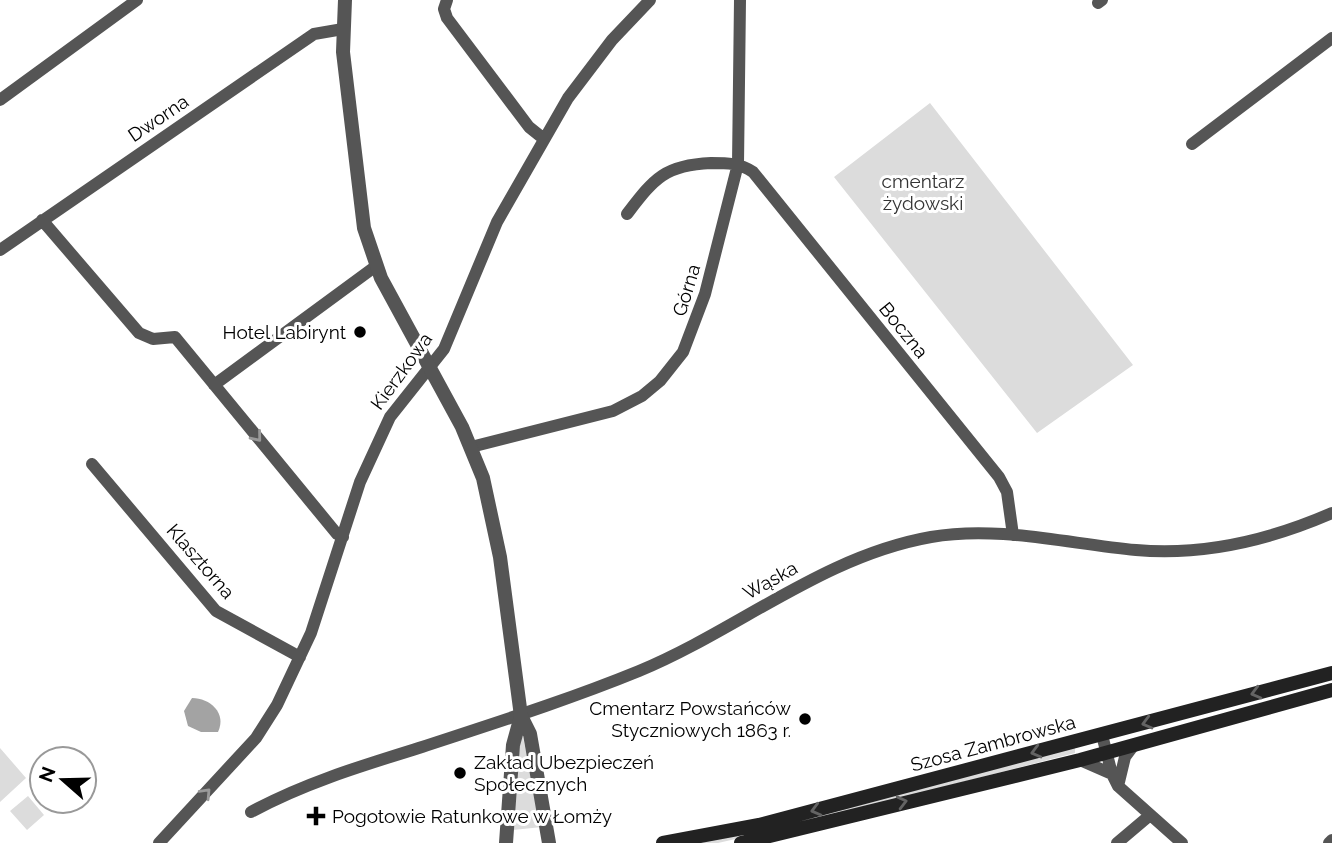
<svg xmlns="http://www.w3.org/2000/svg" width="1332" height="843" viewBox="0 0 1332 843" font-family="Raleway,sans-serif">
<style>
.green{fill:#dcdcdc}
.water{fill:#a3a3a3}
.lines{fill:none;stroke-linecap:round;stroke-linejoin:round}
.minor{stroke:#555;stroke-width:12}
.tertiary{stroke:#555;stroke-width:14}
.secondary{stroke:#222;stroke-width:14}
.oneway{stroke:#999}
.oneway2{stroke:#646464}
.poi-dot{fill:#000;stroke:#fff;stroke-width:2.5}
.labels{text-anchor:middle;stroke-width:6;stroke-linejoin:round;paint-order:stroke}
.street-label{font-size:19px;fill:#000;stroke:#fff}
.park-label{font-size:19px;fill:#333;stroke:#fff}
.poi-label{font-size:19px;fill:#000;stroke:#fff;text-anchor:end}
</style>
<rect width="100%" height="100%" fill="#fff"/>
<path class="green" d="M 930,103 L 1133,365 L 1037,433 L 834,177 Z
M 521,728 L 542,827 L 513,830 Z
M 1075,747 L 1075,753 L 775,830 L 718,843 L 701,843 Z
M 0,748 L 26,778 L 0,802 Z
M 28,796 L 44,815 L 27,830 L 10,811 Z"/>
<path class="water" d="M 192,698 C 210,698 227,713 218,732 L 201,732 L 188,726 L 184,711 Z"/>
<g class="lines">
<path class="minor" d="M 447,0 L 444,9 L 447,18 L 529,127 L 544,139
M 1098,3 L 1102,0
M 0,100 L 137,0
M 1192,144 L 1332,38
M 627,214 C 654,179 664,165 711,163 C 727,163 740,163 753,172 L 999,477 L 1007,492 L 1013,535
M 42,220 L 139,333 L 153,339 L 175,337 L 337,534 L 343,537
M 0,250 L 314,34 L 343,29
M 214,385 L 376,266
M 471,447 L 613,411 L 642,396 L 660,381 L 683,352 L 705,294 L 738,164 L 740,0
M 92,464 L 216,611 L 300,657
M 1102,735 L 1112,774 L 1118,786 L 1182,843
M 1080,760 L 1112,774
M 1118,786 L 1125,757 L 1134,745
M 251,812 C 304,783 364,765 422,747 C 495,723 568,700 639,671 C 738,630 823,556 931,537 C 998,525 1069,544 1136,550 C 1204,556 1270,540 1332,513
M 159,843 L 256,738 L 277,705 L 311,633 L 360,482 L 390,417 L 444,349 L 497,222 L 568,98 L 612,40 L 650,0
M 1117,843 L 1149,816
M 1329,843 L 1332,840"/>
<path class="tertiary" d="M 345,0 L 343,52 L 364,228 L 381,278 L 462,427 L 483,478 L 500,557 L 521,716 L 530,734 L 549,843
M 506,843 L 513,745 L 521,716"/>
<path class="secondary" d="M 663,843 L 759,825 L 1332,673
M 741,843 L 1080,760 L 1332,690"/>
</g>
<defs><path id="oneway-chevron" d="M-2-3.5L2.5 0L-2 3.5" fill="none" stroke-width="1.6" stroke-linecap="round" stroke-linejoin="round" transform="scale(1.75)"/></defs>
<g class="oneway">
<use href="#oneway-chevron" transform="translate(257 437) rotate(51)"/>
<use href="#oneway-chevron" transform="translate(206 793) rotate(-47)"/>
</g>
<g class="oneway2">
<use href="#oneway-chevron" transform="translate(1256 693) rotate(165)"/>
<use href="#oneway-chevron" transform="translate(1147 723) rotate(165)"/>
<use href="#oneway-chevron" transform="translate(1036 752) rotate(165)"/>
<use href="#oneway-chevron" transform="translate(902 802) rotate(-14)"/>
<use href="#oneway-chevron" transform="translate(816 810) rotate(165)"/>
</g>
<g class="poi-dot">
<circle cx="360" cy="332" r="7"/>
<circle cx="805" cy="719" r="7"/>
<circle cx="460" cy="773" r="7"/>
<path d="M312.5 805.5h7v7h7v7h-7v7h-7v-7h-7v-7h7z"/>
</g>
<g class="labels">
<g class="street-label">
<text transform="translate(158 118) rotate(-34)" y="7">Dworna</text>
<text transform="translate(686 290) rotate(-73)" y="7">Górna</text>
<text transform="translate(904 330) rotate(51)" y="7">Boczna</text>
<text transform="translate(401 371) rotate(-54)" y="7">Kierzkowa</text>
<text transform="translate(201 561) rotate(49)" y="7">Klasztorna</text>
<text transform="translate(770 580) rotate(-29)" y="7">Wąska</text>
<text transform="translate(993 743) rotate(-15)" y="7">Szosa Zambrowska</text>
</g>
<g class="park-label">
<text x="923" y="188">cmentarz<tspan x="923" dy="22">żydowski</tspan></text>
</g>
<g class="poi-label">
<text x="346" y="339">Hotel Labirynt</text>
<text x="791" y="715">Cmentarz Powstańców<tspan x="791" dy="22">Styczniowych 1863 r.</tspan></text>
<text x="474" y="769" text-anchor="start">Zakład Ubezpieczeń<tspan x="474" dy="22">Społecznych</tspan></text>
<text x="332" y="823" text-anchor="start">Pogotowie Ratunkowe w Łomży</text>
</g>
</g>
<g transform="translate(63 780) rotate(290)"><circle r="33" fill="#ffffff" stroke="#999999" stroke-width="2"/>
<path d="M0-5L12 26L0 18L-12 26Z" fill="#000000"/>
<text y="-10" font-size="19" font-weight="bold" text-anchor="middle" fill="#000000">N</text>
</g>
</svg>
